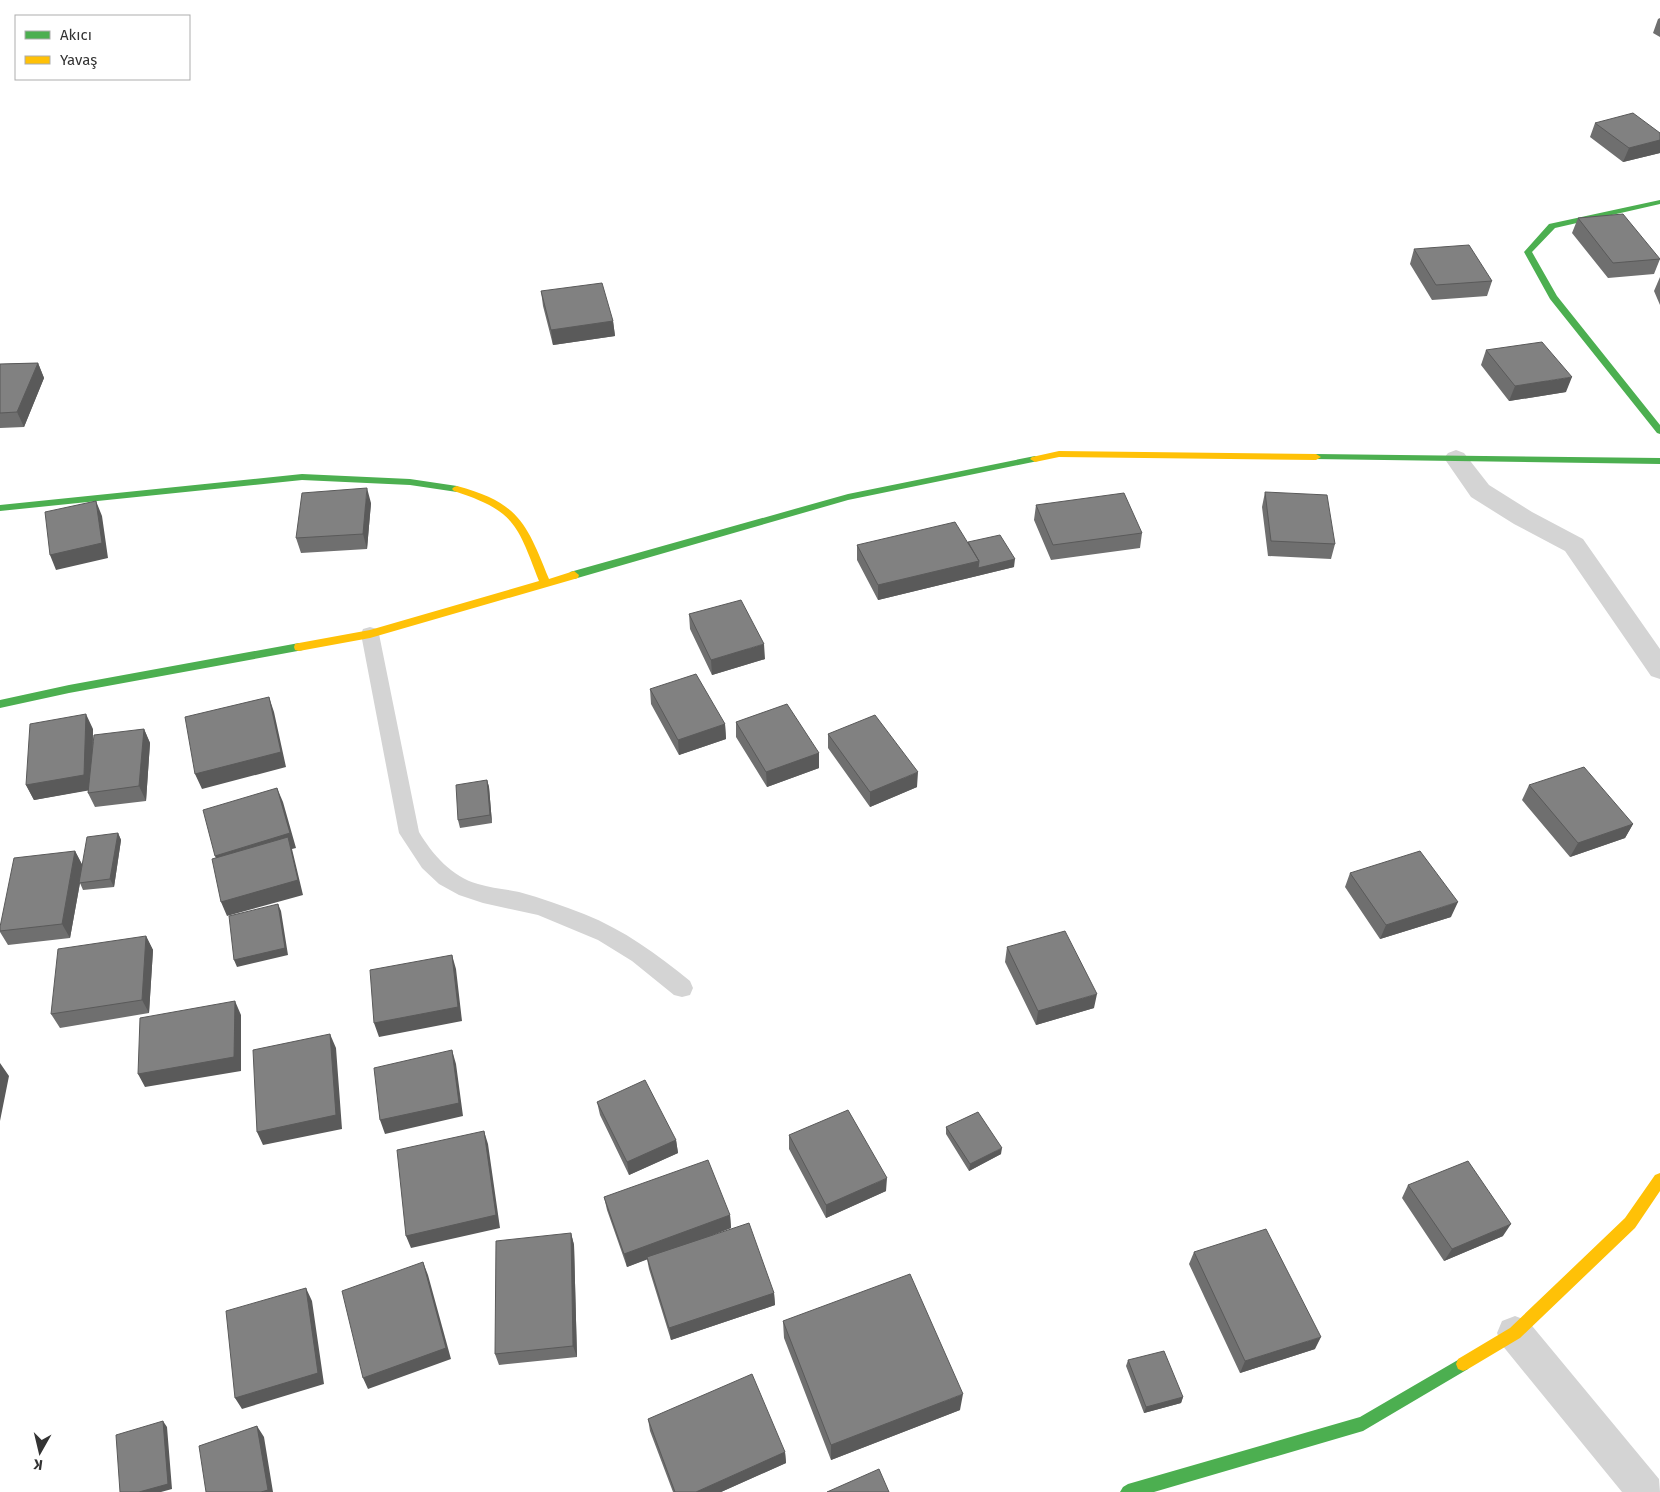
<svg xmlns="http://www.w3.org/2000/svg" width="1660" height="1492" viewBox="0 0 1660 1492" font-family="'Fira Sans',sans-serif">
<style>
.lines{fill:none;stroke-linecap:round;stroke-linejoin:round}
.lane{fill:#d4d4d4;fill-rule:evenodd}
.street{fill:#d4d4d4;fill-rule:evenodd}
.fast{fill:#4caf50;fill-rule:evenodd}
.slow{fill:#ffc107;fill-rule:evenodd}
.wall{fill:#6f6f6f}
.shaded-wall{fill:#5a5a5a}
.building{fill:#818181;stroke:#5a5a5a}
</style>
<rect width="100%" height="100%" fill="#fff"/>
<g class="lines">
<path class="lane" d="M 370,627 L 377,629 L 379,634 L 419,832 C 432,854 452,877 478,884 C 491,888 505,889 519,892 C 541,898 563,906 584,914 C 624,930 657,954 690,981 L 693,988 L 690,995 L 682,997 L 674,995 L 632,961 L 598,940 L 538,915 L 483,903 L 459,895 L 439,884 L 422,868 L 399,833 L 361,634 L 363,629 Z"/>
<path class="street" d="M 1456,450 L 1464,453 L 1489,485 L 1532,512 L 1583,539 L 1660,649 L 1660,679 L 1651,676 L 1565,551 L 1514,524 L 1471,497 L 1444,458 L 1448,453 Z
M 1515,1316 L 1528,1321 L 1659,1479 L 1660,1492 L 1622,1492 L 1502,1345 L 1497,1333 L 1502,1321 Z"/>
<path class="fast" d="M 1660,200 L 1660,204 L 1555,228 L 1532,252 L 1557,296 L 1660,425 L 1660,434 L 1657,433 L 1550,299 L 1524,252 L 1549,224 Z
M 1316,454 L 1660,458 L 1660,464 L 1313,459 L 1311,457 Z
M 1035,456 L 1040,459 L 1038,461 L 848,500 L 574,579 L 569,575 L 570,572 L 848,494 Z
M 302,474 L 410,479 L 457,486 L 462,489 L 457,492 L 410,485 L 302,480 L 0,511 L 0,505 Z
M 299,643 L 303,644 L 304,647 L 303,650 L 69,693 L 0,708 L 0,700 L 69,685 Z
M 1463,1357 L 1468,1359 L 1470,1364 L 1468,1369 L 1363,1431 L 1154,1492 L 1120,1492 L 1123,1487 L 1128,1484 L 1360,1417 Z"/>
<path class="slow" d="M 1059,451 L 1316,454 L 1321,457 L 1316,460 L 1059,457 L 1035,462 L 1030,459 L 1032,457 Z
M 457,486 C 519,503 526,522 549,579 L 574,571 L 579,575 L 578,578 L 370,638 L 299,651 L 295,650 L 294,647 L 295,644 L 299,643 L 370,630 L 539,581 C 517,524 515,511 454,491 L 452,489 L 454,487 Z
M 1660,1173 L 1660,1191 L 1635,1228 L 1520,1338 L 1468,1369 L 1463,1371 L 1458,1369 L 1456,1364 L 1458,1359 L 1510,1328 L 1625,1218 L 1655,1175 Z"/>
</g>
<path class="wall" d="M 1660,18 L 1660,37 L 1653,33 L 1658,19 Z
M 1595,123 L 1660,133 L 1660,153 L 1623,162 L 1590,137 Z
M 1578,218 L 1660,259 L 1654,274 L 1608,278 L 1572,233 Z
M 1414,249 L 1492,281 L 1487,296 L 1432,300 L 1410,264 Z
M 1660,277 L 1660,305 L 1654,291 Z
M 541,291 L 613,321 L 615,336 L 553,345 L 543,306 Z
M 1486,350 L 1566,392 L 1509,401 L 1481,365 Z
M 38,363 L 44,378 L 24,427 L 0,428 L 0,364 Z
M 1265,492 L 1335,544 L 1331,559 L 1268,556 L 1262,507 Z
M 371,503 L 367,549 L 301,553 L 296,538 Z
M 1036,505 L 1142,533 L 1140,548 L 1051,560 L 1034,520 Z
M 968,542 L 1014,567 L 878,600 L 857,560 L 857,545 Z
M 689,614 L 765,659 L 712,675 L 690,629 Z
M 650,689 L 725,724 L 726,739 L 679,755 L 651,704 Z
M 736,722 L 819,753 L 819,768 L 767,787 L 736,737 Z
M 93,729 L 93,742 L 144,729 L 150,743 L 146,801 L 95,807 L 88,793 L 88,790 L 34,800 L 26,785 Z
M 828,734 L 917,787 L 870,807 L 828,748 Z
M 487,780 L 489,787 L 492,823 L 460,828 L 458,820 Z
M 1529,785 L 1633,824 L 1625,838 L 1570,857 L 1522,800 Z
M 118,833 L 121,840 L 114,887 L 83,890 L 80,883 L 70,938 L 8,945 L 0,932 L 0,931 L 75,851 L 82,865 Z
M 1350,873 L 1451,917 L 1380,939 L 1345,887 Z
M 146,936 L 153,950 L 149,1013 L 60,1028 L 51,1014 Z
M 1007,947 L 1094,1008 L 1036,1025 L 1005,962 Z
M 597,1102 L 676,1140 L 678,1153 L 629,1175 L 600,1115 Z
M 946,1127 L 1001,1154 L 969,1171 L 946,1134 Z
M 789,1135 L 886,1191 L 826,1218 L 789,1149 Z
M 1408,1185 L 1503,1236 L 1444,1261 L 1402,1198 Z
M 604,1197 L 730,1215 L 731,1228 L 713,1235 L 774,1293 L 775,1305 L 671,1340 L 649,1269 L 647,1259 L 627,1267 L 607,1210 Z
M 571,1233 L 574,1245 L 577,1357 L 499,1365 L 495,1354 Z
M 1194,1252 L 1315,1349 L 1240,1373 L 1189,1264 Z
M 783,1321 L 960,1410 L 831,1460 L 784,1338 Z
M 1128,1360 L 1183,1397 L 1181,1403 L 1144,1413 L 1126,1366 Z
M 648,1419 L 785,1452 L 786,1463 L 721,1492 L 673,1492 L 650,1431 Z"/>
<path class="shaded-wall" d="M 1660,140 L 1660,153 L 1623,162 L 1629,148 Z
M 613,321 L 615,336 L 553,345 L 551,330 Z
M 38,363 L 44,378 L 24,427 L 17,412 Z
M 1572,377 L 1566,392 L 1509,401 L 1515,386 Z
M 367,488 L 371,503 L 367,549 L 363,534 Z
M 96,501 L 102,516 L 108,558 L 56,570 L 50,555 Z
M 1015,559 L 1014,567 L 878,600 L 878,585 L 979,561 Z
M 764,644 L 765,659 L 712,675 L 711,660 Z
M 269,697 L 274,712 L 286,767 L 202,789 L 195,774 Z
M 86,714 L 93,729 L 91,790 L 34,800 L 26,785 Z
M 725,724 L 726,739 L 679,755 L 678,740 Z
M 144,729 L 150,743 L 146,801 L 139,786 Z
M 819,753 L 819,768 L 767,787 L 766,772 Z
M 918,772 L 917,787 L 870,807 L 870,792 Z
M 487,780 L 489,787 L 492,823 L 490,815 Z
M 277,788 L 283,802 L 296,848 L 292,849 L 303,895 L 227,916 L 221,902 L 221,870 L 215,856 Z
M 1633,824 L 1625,838 L 1570,857 L 1578,843 Z
M 118,833 L 121,840 L 114,887 L 110,879 Z
M 75,851 L 83,866 L 70,938 L 62,924 Z
M 1458,902 L 1451,917 L 1380,939 L 1386,925 Z
M 278,904 L 281,911 L 288,955 L 237,967 L 234,960 Z
M 146,936 L 153,950 L 149,1013 L 142,1000 Z
M 452,955 L 456,969 L 462,1021 L 379,1037 L 374,1023 Z
M 1097,994 L 1094,1008 L 1036,1025 L 1038,1011 Z
M 235,1001 L 241,1015 L 241,1071 L 145,1087 L 138,1074 Z
M 330,1034 L 336,1048 L 342,1129 L 263,1145 L 257,1132 Z
M 452,1050 L 456,1064 L 463,1116 L 385,1134 L 380,1120 Z
M 0,1063 L 9,1076 L 0,1121 Z
M 484,1131 L 488,1144 L 500,1228 L 411,1248 L 406,1236 Z
M 676,1140 L 678,1153 L 629,1175 L 627,1162 Z
M 1002,1148 L 1001,1154 L 969,1171 L 970,1164 Z
M 887,1178 L 886,1191 L 826,1218 L 826,1205 Z
M 730,1215 L 731,1228 L 627,1267 L 624,1254 Z
M 1511,1224 L 1503,1236 L 1444,1261 L 1452,1249 Z
M 571,1233 L 574,1245 L 577,1357 L 573,1346 Z
M 423,1262 L 428,1275 L 451,1359 L 368,1389 L 363,1378 Z
M 306,1288 L 312,1301 L 324,1384 L 242,1409 L 235,1398 Z
M 774,1293 L 775,1305 L 671,1340 L 669,1328 Z
M 1321,1337 L 1315,1349 L 1240,1373 L 1245,1361 Z
M 963,1394 L 960,1410 L 831,1460 L 831,1445 Z
M 1183,1397 L 1181,1403 L 1144,1413 L 1146,1407 Z
M 163,1421 L 167,1427 L 172,1489 L 161,1492 L 139,1492 Z
M 257,1426 L 264,1437 L 273,1492 L 261,1492 Z
M 785,1452 L 786,1463 L 721,1492 L 696,1492 Z"/>
<path class="building" d="M 1633,113 L 1660,133 L 1660,140 L 1629,148 L 1595,123 Z
M 1623,214 L 1660,259 L 1613,263 L 1578,218 Z
M 1469,245 L 1492,281 L 1436,285 L 1414,249 Z
M 602,283 L 613,321 L 551,330 L 541,291 Z
M 1542,342 L 1572,377 L 1515,386 L 1486,350 Z
M 38,363 L 17,412 L 0,413 L 0,364 Z
M 367,488 L 363,534 L 296,538 L 302,493 Z
M 1265,492 L 1327,495 L 1335,544 L 1271,541 Z
M 1124,493 L 1142,533 L 1053,545 L 1036,505 Z
M 96,501 L 102,543 L 50,555 L 45,512 Z
M 955,522 L 979,561 L 878,585 L 857,545 Z
M 1000,535 L 1015,559 L 978,568 L 979,561 L 968,542 Z
M 741,600 L 764,644 L 711,660 L 689,614 Z
M 696,674 L 725,724 L 678,740 L 650,689 Z
M 269,697 L 281,752 L 195,774 L 185,717 Z
M 787,704 L 819,753 L 766,772 L 736,722 Z
M 86,714 L 84,775 L 26,785 L 30,724 Z
M 875,715 L 918,772 L 870,792 L 828,734 Z
M 144,729 L 139,786 L 88,793 L 94,735 Z
M 1584,767 L 1633,824 L 1578,843 L 1529,785 Z
M 487,780 L 490,815 L 458,820 L 456,785 Z
M 277,788 L 290,833 L 215,856 L 203,810 Z
M 118,833 L 110,879 L 79,883 L 87,837 Z
M 288,837 L 298,880 L 221,902 L 212,859 Z
M 75,851 L 62,924 L 0,931 L 0,927 L 14,858 Z
M 1420,851 L 1458,902 L 1386,925 L 1350,873 Z
M 278,904 L 285,948 L 234,960 L 229,916 Z
M 1065,931 L 1097,994 L 1038,1011 L 1007,947 Z
M 146,936 L 142,1000 L 51,1014 L 58,949 Z
M 452,955 L 458,1007 L 374,1023 L 370,970 Z
M 235,1001 L 234,1057 L 138,1074 L 140,1018 Z
M 330,1034 L 336,1115 L 257,1132 L 253,1050 Z
M 452,1050 L 459,1103 L 380,1120 L 374,1068 Z
M 645,1080 L 676,1140 L 627,1162 L 597,1102 Z
M 848,1110 L 887,1178 L 826,1205 L 789,1135 Z
M 978,1112 L 1002,1148 L 970,1164 L 946,1127 Z
M 484,1131 L 496,1215 L 406,1236 L 397,1150 Z
M 708,1160 L 730,1215 L 624,1254 L 604,1197 Z
M 1468,1161 L 1511,1224 L 1452,1249 L 1408,1185 Z
M 749,1223 L 774,1293 L 669,1328 L 647,1257 Z
M 1266,1229 L 1321,1337 L 1245,1361 L 1194,1252 Z
M 571,1233 L 573,1346 L 495,1354 L 496,1241 Z
M 423,1262 L 446,1348 L 363,1378 L 342,1291 Z
M 910,1274 L 963,1394 L 831,1445 L 783,1321 Z
M 306,1288 L 318,1373 L 235,1398 L 226,1311 Z
M 1164,1351 L 1183,1397 L 1146,1407 L 1128,1360 Z
M 752,1374 L 785,1452 L 696,1492 L 675,1492 L 648,1419 Z
M 163,1421 L 168,1484 L 139,1492 L 120,1492 L 116,1435 Z
M 257,1426 L 268,1490 L 261,1492 L 206,1492 L 199,1446 Z
M 879,1469 L 889,1492 L 827,1492 Z"/>
<rect x="15" y="15" width="175" height="65" fill="#ffffff" stroke="#adadad"/>
<rect x="25" y="31" width="25" height="8" fill="#4caf50" stroke="#adadad"/>
<text x="60" y="40" font-size="15" fill="#333333">Akıcı</text>
<rect x="25" y="56" width="25" height="8" fill="#ffc107" stroke="#adadad"/>
<text x="60" y="65" font-size="15" fill="#333333">Yavaş</text>
<g transform="translate(40 1452) rotate(188)" stroke="#ffffff" stroke-width="4" paint-order="stroke">
<path d="M0-4L9 19L0 12L-9 19Z" fill="#333333"/>
<text y="-8" font-size="14" font-weight="bold" text-anchor="middle" fill="#333333">K</text>
</g>
</svg>
